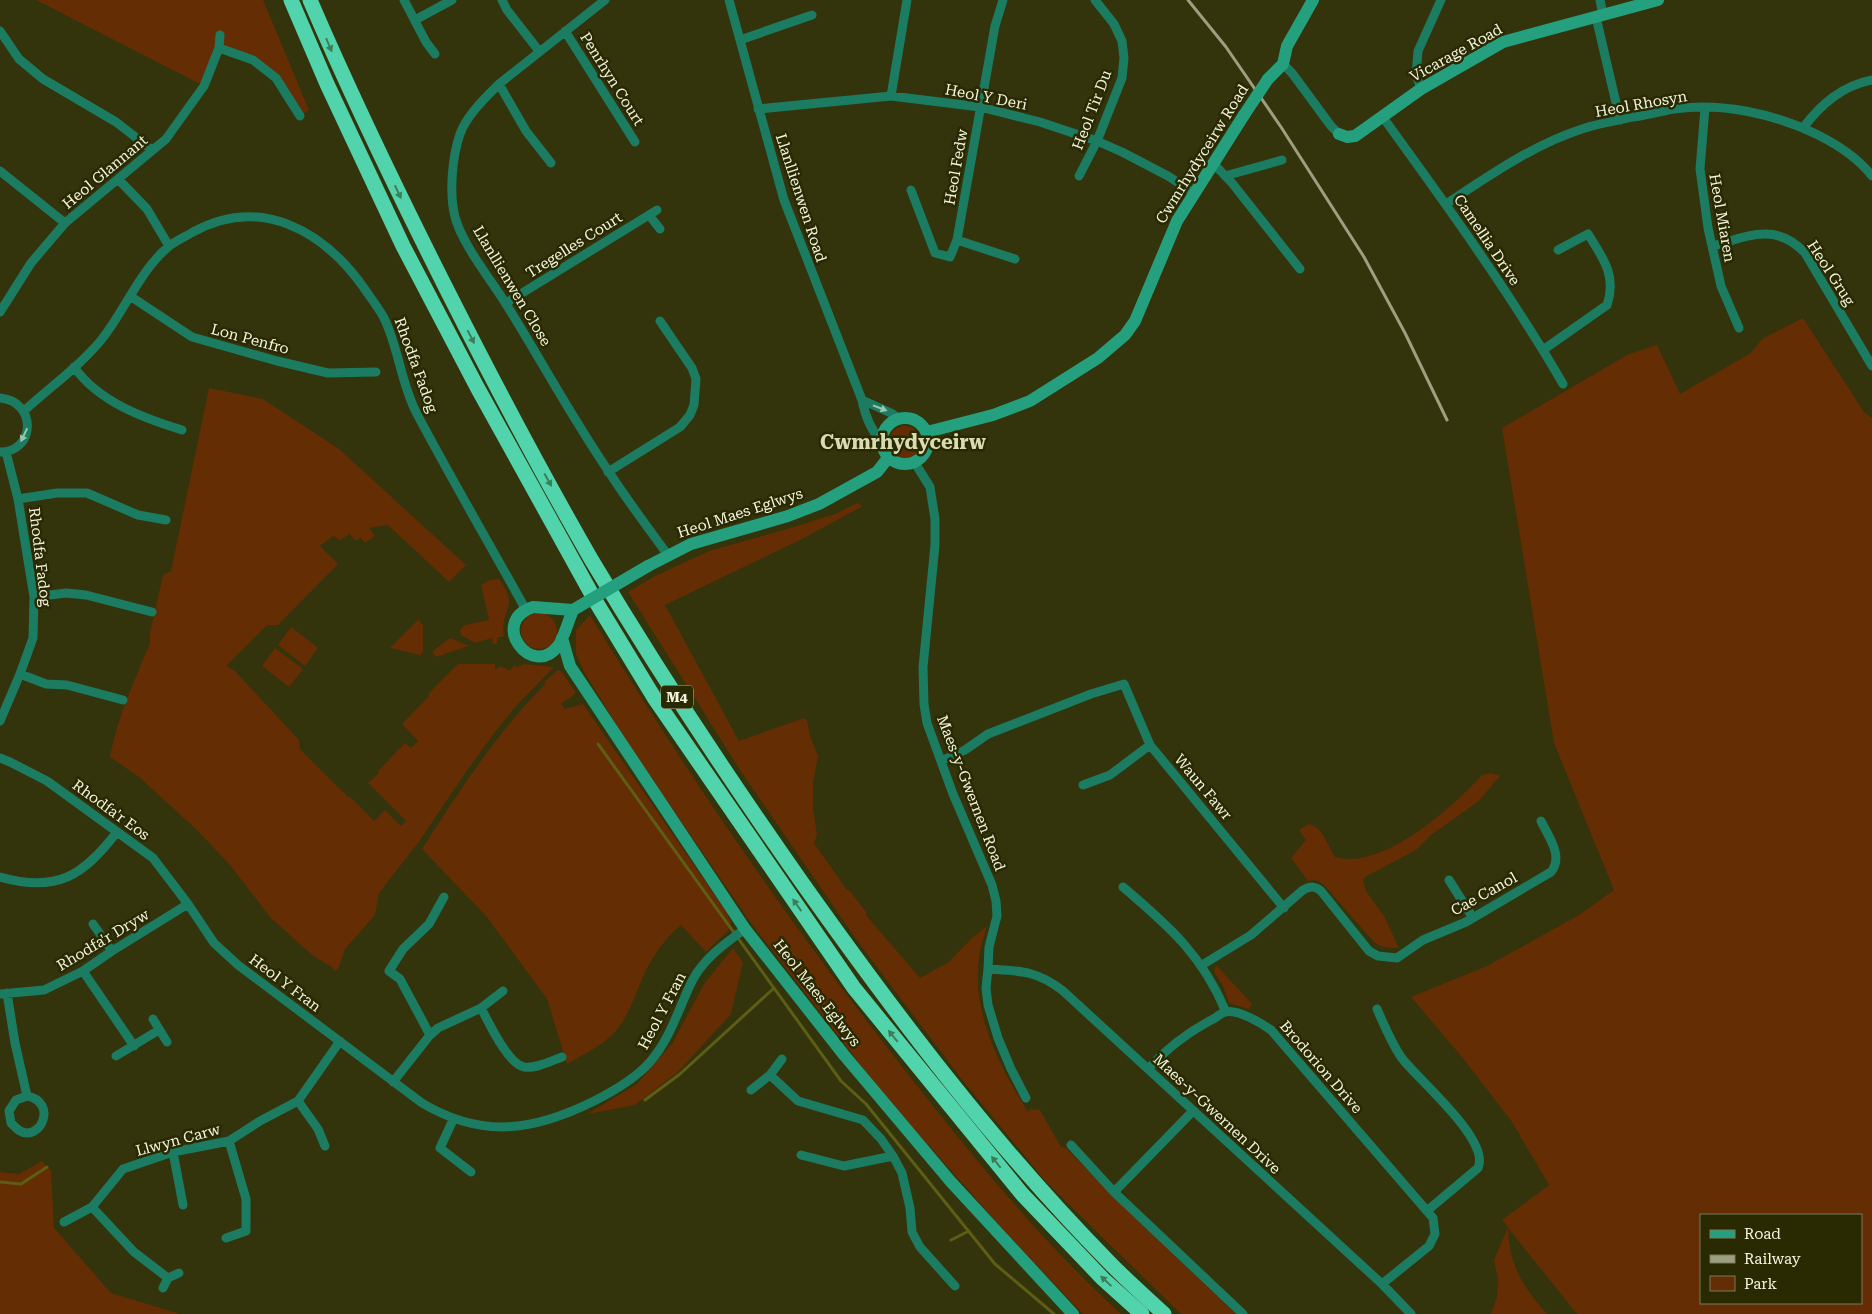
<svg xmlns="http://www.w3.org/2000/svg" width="1872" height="1314" viewBox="0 0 1872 1314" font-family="'Roboto Serif',serif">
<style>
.green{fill:#652d03;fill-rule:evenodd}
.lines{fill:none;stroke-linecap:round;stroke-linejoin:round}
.stream{stroke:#5d5e15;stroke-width:3}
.street{stroke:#1b7c61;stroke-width:9}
.secondary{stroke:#25a07f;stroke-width:12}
.highway{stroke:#51d3ac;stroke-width:15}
.rail{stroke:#9d9f81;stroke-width:3}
.secondary-bridge{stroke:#25a07f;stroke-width:12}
.oneway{fill:#3d7e57}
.oneway2{fill:#9dc5ad}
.labels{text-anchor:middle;stroke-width:5;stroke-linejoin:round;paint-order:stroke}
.shield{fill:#292902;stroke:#b6b89d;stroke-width:1}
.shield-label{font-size:14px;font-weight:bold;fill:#f3f5df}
.street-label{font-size:15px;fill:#f3f5df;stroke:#292902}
.district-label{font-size:20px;font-weight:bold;fill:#d9dcb1;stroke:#292902}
</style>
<rect width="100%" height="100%" fill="#33330c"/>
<path class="green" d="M 36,0 L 263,0 L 309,110 L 300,116 L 276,78 L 253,60 L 219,48 L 204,86 Z
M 1803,318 L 1864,412 L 1872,418 L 1872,1314 L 1577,1314 L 1508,1228 C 1509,1265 1523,1287 1547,1314 L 1491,1314 L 1497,1297 L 1498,1279 L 1494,1260 L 1508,1227 L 1502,1220 L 1549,1185 L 1512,1122 L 1462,1057 L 1411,997 L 1487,966 L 1579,915 L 1614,890 L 1554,743 L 1502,428 L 1627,355 L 1657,345 L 1680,394 L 1751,353 L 1762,339 ZM 1861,1215 L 1861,1303 L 1701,1303 L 1701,1215 Z
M 209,388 L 263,399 L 339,449 L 466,565 L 449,582 L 388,525 L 369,528 L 375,536 L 365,543 L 361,538 L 355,541 L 350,534 L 340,540 L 333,536 L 320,546 L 338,564 L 278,625 L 267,625 L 226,666 L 235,671 L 299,740 L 300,749 L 348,797 L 350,797 L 374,821 L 385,810 L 401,826 L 406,821 L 368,783 L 379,773 L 378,771 L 405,743 L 411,748 L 418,741 L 402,724 L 429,696 L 429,693 L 458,664 L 495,664 L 495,670 L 501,666 L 510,671 L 514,665 L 517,667 L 524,664 L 554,667 L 515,707 L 492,736 L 466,772 L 418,843 L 379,893 L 375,915 L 345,949 L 338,969 L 334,971 L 333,968 L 312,955 L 270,917 L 230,865 L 197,830 L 139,777 L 110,757 C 117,717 135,680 150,643 L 150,633 L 163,575 L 171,571 Z
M889 442a16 16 0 1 1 32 0a16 16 0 1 1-32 0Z
M 857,503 L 863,506 L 802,539 L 665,605 L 739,741 L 804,718 L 807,720 L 810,736 L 818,756 L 813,784 L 813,807 L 817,835 L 814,843 L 847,890 L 849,890 L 867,913 L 865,914 L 920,978 L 949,962 L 972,938 L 987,926 C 983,939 979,952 978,966 C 975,1021 1001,1068 1028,1112 L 1030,1109 L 1040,1110 L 1061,1147 L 1066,1148 L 1127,1210 L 1236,1314 L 1181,1314 L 1047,1183 L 963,1081 L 858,942 L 740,770 L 628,592 L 655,576 L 709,551 L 794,527 L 835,514 Z
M 499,579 C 521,609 499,609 504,636 L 497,638 L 497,644 L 493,644 L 492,638 L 475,643 L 461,635 L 460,630 L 465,625 L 489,620 L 481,585 L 490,580 Z
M521 631a18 18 0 1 1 36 0a18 18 0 1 1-36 0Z
M 590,615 C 687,774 791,926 907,1073 C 973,1157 1042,1242 1121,1314 L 1083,1314 L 1009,1236 L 883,1094 L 751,923 L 628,744 L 583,670 L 576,654 L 576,630 Z
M 418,620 L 423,625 L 423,652 L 420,655 L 390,648 Z
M 291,627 L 318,648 L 305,666 L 278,645 Z
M 450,638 L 469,646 L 436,657 L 432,652 Z
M 275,648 L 303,669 L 289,687 L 262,666 Z
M 558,670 L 562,672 L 576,693 L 561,704 L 565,709 L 583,704 L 727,913 L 731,922 L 728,931 L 706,952 L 681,925 C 665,938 651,958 643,977 C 634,997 627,1022 610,1037 C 597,1048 581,1056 567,1064 L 547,999 L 487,917 L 422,849 C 459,791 496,734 545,684 L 544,682 Z
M 1491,773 L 1500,776 L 1479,801 L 1431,835 L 1416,850 L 1365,877 L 1363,880 L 1366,891 L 1384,916 L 1399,948 C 1389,948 1382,948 1374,942 L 1324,885 C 1318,880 1315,879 1308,881 L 1291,858 L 1306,840 L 1299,830 L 1309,824 C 1324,828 1327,845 1335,857 C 1382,871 1452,808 1482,775 Z
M 733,948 L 743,962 L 731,1014 L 678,1072 L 635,1105 L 587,1114 L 637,1084 L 672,1044 L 704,984 Z
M 1216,965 L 1252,1004 L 1249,1009 L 1229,1003 L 1222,984 L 1214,972 Z
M 42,1161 L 51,1171 L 54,1228 L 111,1293 L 180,1314 L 0,1314 L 0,1172 L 19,1174 Z"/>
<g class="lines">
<path class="stream" d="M 598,744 L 841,1081 L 866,1104 L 995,1264 L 1054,1314
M 645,1100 L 680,1074 L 774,988
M 0,1182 L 21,1184 L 47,1167
M 951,1240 L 969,1231"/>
<path class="street" d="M 404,0 L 426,42 L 435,54
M 502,0 L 507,10 L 539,51
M 605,0 L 499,84 C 485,98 467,115 460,134 C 452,157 449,194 455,217 C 462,244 491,280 506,304 C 541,360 572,418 609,472 C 627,500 648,528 668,555
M 729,0 L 784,200 L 862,400 C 865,415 870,429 881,441
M 1600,0 L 1603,15
M 1596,17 L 1620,120
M 415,20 L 452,0
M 0,31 L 19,59 L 43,79 L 116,122 L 152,150
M 565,31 L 635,142
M 740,40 L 812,15
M 219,48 L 220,35
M 1283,64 L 1292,73 L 1331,126 L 1339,134
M 499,84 L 526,131 L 551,163
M 1421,89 L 1416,75 L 1418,51 L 1441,0
M 891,96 L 907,0
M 1705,108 L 1700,169 L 1708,228 L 1721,286 L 1739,328
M 758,109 L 891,96 L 980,107 L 1040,122 L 1097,141 L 1122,152 L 1168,176 L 1194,193
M 1382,116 C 1445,203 1509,291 1563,384
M 1803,128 C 1821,104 1842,86 1872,80
M 1213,163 L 1232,183 L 1300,269
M 0,171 L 65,223
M 1079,176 L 1097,141 L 1122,78 L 1124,58 L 1122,41 L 1114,24 L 1095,0
M 1225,176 L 1282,160
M 118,179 L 147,209 L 169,246
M 911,190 L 935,253 L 950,257 L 957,240 L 995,26 L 1003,0
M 1446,204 C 1490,175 1534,144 1585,128 C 1601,123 1617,121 1633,117 C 1647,115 1661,111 1674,109 C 1722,102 1775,114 1818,135 C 1838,145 1858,158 1872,176
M 649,215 L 660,229
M 957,240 L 1015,259
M 1713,246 C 1748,236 1776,222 1805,253 L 1872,366
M 130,296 L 192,337 L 277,361 L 328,373 L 376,372
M 506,303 L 657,210
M 0,312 L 31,263 L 65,223 L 166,139 L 204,86 L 219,48 L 253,60 L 276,78 L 300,116
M 1543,350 L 1607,305 C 1617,276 1603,258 1588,234 L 1558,250
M 74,367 C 99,402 143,418 182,430
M 0,398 C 37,401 36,452 0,452
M 862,400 L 891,413 L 898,418
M 24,411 C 50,387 80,366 102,339 C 125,310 139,272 168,247 C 175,241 185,237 193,232 C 260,195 323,230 364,288 C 370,297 378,307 384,318 C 399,349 401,384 417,414 C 452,480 490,545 526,610
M 915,463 L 930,487 L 935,519 L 935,545 L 923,667 L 924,704 L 927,723 L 953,794 L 992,885 L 996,901 L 997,916 L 989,947 L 988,969 L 986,988 L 988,1005 L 998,1038 L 1011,1069 L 1026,1098
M 608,472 L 680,427 L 690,415 L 694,405 L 696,379 L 692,368 L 660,321
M 18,499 L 57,493 L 87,493 L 138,515 L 166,520
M 34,597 L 66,593 L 86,595 L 152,612
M 20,674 L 46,684 L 67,685 L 123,700
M 0,721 L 20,674 L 33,638 L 34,597 L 18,499 L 6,452
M 0,758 L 10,762 L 47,781 L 153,858 L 188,904 L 214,943 L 238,965 L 422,1103 C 482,1139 534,1131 594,1101 C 614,1091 635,1079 650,1062 C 664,1046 673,1025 681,1006 C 687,992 692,977 702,966 C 714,951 730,940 745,929
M 941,761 L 965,750 L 988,734 L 1091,694 L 1124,684 L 1150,745
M 1083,785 L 1110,775 L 1150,745 L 1284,908
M 0,877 C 57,893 83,876 117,832
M 1449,880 L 1473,918
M 1123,887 C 1169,926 1203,956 1226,1012
M 93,924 L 112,951
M 1202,965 L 1251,935 L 1303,890 C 1311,886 1315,886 1321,891 L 1369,951 L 1378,956 L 1397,958 L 1423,940 L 1466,922 L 1551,872 C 1564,856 1548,836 1541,821
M 988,969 C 1020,971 1035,970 1062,990 L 1382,1284 L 1411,1314
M 83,971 L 134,1046
M 7,993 L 15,1043 L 27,1096 L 16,1100 L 9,1111 L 11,1123 C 14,1126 17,1129 20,1131 C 41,1142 58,1102 27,1096
M 0,994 L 44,990 L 83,971 L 112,951 L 188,904
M 481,1008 C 489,1023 508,1064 524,1067 C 536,1069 551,1061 562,1057
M 1377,1009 C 1384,1025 1391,1042 1401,1057 C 1417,1079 1491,1140 1478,1168 L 1428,1210
M 153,1019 L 167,1042
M 430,1035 L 400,979 L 389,971 L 403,949 L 429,924 L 444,897
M 116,1056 L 159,1030
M 1148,1069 C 1167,1048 1190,1031 1215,1018 C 1218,1016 1222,1013 1225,1012 C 1238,1009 1261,1023 1271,1030 L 1433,1218 L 1435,1234 L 1429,1246 L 1382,1284
M 770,1075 L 798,1101 L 863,1120 L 881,1139 L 893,1156 L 902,1173 L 910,1208 L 912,1232 L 920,1247 L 955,1286
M 393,1082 L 430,1035 L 438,1028 L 481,1008 L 503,991
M 751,1090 L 770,1075 L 782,1059
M 298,1101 L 318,1129 L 325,1146
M 453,1120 L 440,1148 L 471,1172
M 1071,1145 L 1114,1192 L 1243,1314
M 173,1152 L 183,1205
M 801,1155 L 844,1166 L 893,1156
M 1114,1192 L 1193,1111
M 92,1207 L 134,1252 L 168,1278
M 64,1222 L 92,1207 L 123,1169 L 173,1152 L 229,1141 L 260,1121 L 298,1101 L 340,1041
M 226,1238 L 246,1231 L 246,1199 L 229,1141
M 163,1288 L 168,1278 L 179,1273"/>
<path class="secondary" d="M 1268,79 L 1283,64 L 1287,46 L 1313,0
M 1339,134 L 1347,137 L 1355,136 L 1421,89 L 1503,42 L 1658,0
M882 441a23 23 0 1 1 46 0a23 23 0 1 1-46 0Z
M 927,432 L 993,415 L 1030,401 L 1098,358 L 1125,335 L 1135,321 L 1177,221 L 1244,115
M 648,566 L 691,544 L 788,516 L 819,504 L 877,472 L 888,458
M 533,607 L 573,610 C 569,619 563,640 558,646 C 532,680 488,622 533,607 Z
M 562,638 L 570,666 L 745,929 L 844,1055 L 951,1182 L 1073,1314"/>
<path class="highway" d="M 291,0 L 327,84 L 403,246 L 477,387 L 596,602 L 655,699 L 854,988 L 1022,1194 L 1103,1279 L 1142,1314
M 310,0 C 353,100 400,197 449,294 C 494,383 541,472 591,559 C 657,670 729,779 803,884 C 896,1015 994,1145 1107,1260 C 1125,1279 1145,1296 1164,1314"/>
<path class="rail" d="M 1188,0 L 1226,47 L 1281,127 L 1364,257 L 1405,333 L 1447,420"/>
<path class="secondary-bridge" d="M 1244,115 L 1268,79
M 573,610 L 648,566"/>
</g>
<defs><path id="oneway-solid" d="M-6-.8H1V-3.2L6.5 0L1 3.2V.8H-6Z" transform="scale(1.25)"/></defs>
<g class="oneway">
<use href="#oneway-solid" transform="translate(329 45) rotate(67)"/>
<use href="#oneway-solid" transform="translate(398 192) rotate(65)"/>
<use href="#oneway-solid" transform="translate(471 337) rotate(63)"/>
<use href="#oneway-solid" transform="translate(548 480) rotate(61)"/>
<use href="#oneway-solid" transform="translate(797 905) rotate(-125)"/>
<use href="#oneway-solid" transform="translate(893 1036) rotate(-129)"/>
<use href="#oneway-solid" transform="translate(996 1162) rotate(-129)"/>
<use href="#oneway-solid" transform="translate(1106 1281) rotate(-137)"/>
</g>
<g class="oneway2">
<use href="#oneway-solid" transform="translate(880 408) rotate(21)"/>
<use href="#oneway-solid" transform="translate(24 435) rotate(115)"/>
</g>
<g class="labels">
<rect class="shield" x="661" y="685.5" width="32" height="23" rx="4"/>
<g class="shield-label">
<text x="677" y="702">M4</text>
</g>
<g class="street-label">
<text transform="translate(1456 53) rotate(-29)" y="5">Vicarage Road</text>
<text transform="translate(612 79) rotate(58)" y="5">Penrhyn Court</text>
<text transform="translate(986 97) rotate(11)" y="5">Heol Y Deri</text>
<text transform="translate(1641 104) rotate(-10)" y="5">Heol Rhosyn</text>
<text transform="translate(1092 110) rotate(-69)" y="5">Heol Tir Du</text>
<text transform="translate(1202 154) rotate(-58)" y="5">Cwmrhydyceirw Road</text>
<text transform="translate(956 167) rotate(-80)" y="5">Heol Fedw</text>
<text transform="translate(105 172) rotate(-40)" y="5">Heol Glannant</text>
<text transform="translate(801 198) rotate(72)" y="5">Llanllienwen Road</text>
<text transform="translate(1722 218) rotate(80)" y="5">Heol Miaren</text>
<text transform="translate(1487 240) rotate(56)" y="5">Camellia Drive</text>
<text transform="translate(574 245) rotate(-32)" y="5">Tregelles Court</text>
<text transform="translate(1831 273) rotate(57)" y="5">Heol Grug</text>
<text transform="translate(512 286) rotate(59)" y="5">Llanllienwen Close</text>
<text transform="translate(250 339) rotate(15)" y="5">Lon Penfro</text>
<text transform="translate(416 365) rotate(70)" y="5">Rhodfa Fadog</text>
<text transform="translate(740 513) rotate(-18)" y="5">Heol Maes Eglwys</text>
<text transform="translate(40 557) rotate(83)" y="5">Rhodfa Fadog</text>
<text transform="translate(1203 787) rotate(50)" y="5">Waun Fawr</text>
<text transform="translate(971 793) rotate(69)" y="5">Maes-y-Gwernen Road</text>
<text transform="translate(111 810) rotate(36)" y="5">Rhodfa'r Eos</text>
<text transform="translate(1484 894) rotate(-29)" y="5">Cae Canol</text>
<text transform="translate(103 940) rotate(-31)" y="5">Rhodfa'r Dryw</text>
<text transform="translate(285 983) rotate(37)" y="5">Heol Y Fran</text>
<text transform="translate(817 993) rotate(52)" y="5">Heol Maes Eglwys</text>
<text transform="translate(662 1011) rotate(-62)" y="5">Heol Y Fran</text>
<text transform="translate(1321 1067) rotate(49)" y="5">Brodorion Drive</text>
<text transform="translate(1217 1114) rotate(43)" y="5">Maes-y-Gwernen Drive</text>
<text transform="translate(178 1140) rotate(-15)" y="5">Llwyn Carw</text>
</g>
<g class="district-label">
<text x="903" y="449">Cwmrhydyceirw</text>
</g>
</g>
<rect x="1700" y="1214" width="162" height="90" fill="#292902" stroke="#7a7b5a"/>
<rect x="1710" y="1230" width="25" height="8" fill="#25a07f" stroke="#7a7b5a"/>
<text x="1744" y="1239" font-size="15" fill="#f3f5df">Road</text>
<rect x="1710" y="1255" width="25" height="8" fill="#9d9f81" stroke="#7a7b5a"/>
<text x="1744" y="1264" font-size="15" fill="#f3f5df">Railway</text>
<rect x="1710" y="1276" width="25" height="15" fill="#652d03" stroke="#7a7b5a"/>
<text x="1744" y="1289" font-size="15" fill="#f3f5df">Park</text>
</svg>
